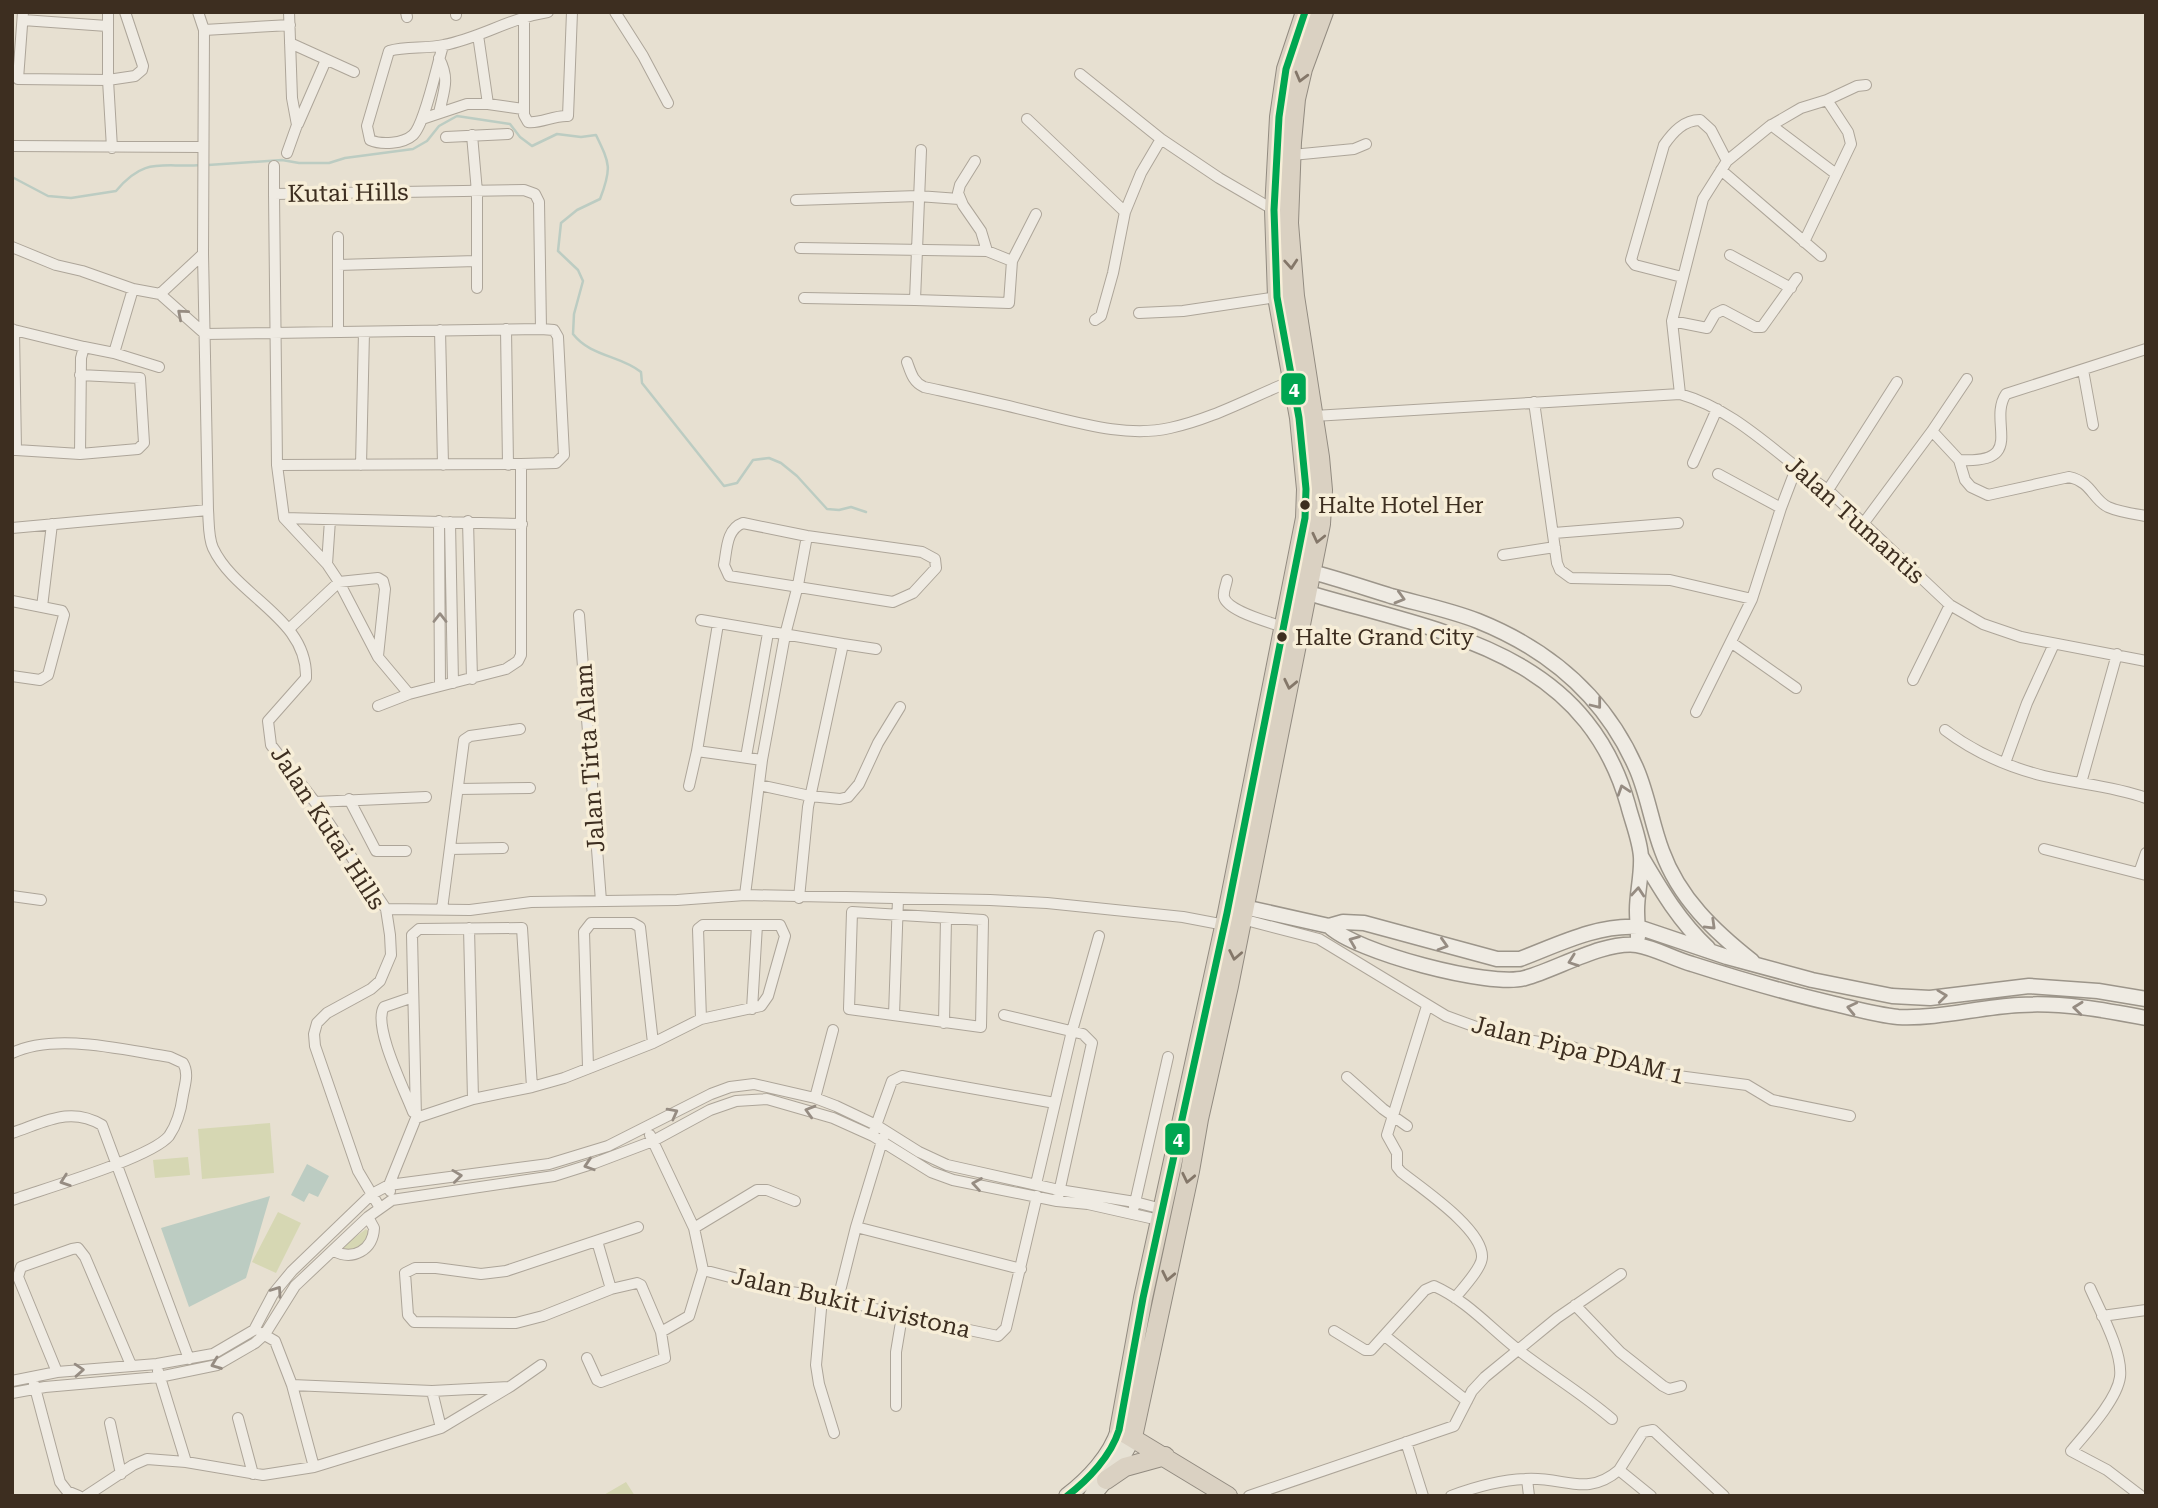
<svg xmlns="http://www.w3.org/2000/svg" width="2158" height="1508" viewBox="0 0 2158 1508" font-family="'Roboto Serif',serif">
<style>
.green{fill:#d6d7b3}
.water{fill:#bcccc2}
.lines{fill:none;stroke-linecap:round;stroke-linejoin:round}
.stream{stroke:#bcccc2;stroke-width:2.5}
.street-casing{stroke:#ada599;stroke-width:12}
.secondary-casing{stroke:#9c958a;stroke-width:17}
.primary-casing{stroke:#928b80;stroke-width:18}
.highway-casing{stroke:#928b80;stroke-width:20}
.street{stroke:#efebe3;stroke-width:10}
.secondary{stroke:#efebe3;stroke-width:14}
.primary{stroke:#e6e1d4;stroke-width:16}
.highway{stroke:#dad1c2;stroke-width:18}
.bus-1-casing{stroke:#f7eed8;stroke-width:12}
.bus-1{stroke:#00a651;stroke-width:7}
.oneway{stroke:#847769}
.oneway2{stroke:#968c82}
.bus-dot{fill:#3d2e20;stroke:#f7eed8;stroke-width:2.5}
.labels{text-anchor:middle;stroke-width:7;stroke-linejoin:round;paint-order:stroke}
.bus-label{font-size:22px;fill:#3d2e20;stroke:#f7eed8;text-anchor:start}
.street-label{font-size:24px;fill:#3d2e20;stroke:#f7eed8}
.line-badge{stroke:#f7eed8;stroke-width:2.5}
.badge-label{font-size:19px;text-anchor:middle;font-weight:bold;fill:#fff}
</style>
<rect width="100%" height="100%" fill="#e7e0d1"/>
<path class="green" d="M 270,1123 L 274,1173 L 202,1179 L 198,1129 Z
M 188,1157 L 190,1175 L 155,1178 L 153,1160 Z
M 278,1212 L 301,1223 L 276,1273 L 252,1262 Z
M 366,1229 L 369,1232 L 364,1248 L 347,1251 L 342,1247 Z
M 626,1482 L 635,1496 L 602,1496 Z"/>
<path class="water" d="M 307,1164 L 329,1176 L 318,1197 L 309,1193 L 304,1202 L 291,1195 Z
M 270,1196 L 246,1278 L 189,1307 L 161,1228 Z"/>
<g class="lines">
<path class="stream" d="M 208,165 L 282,160 L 299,163 L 329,163 L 345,158 L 413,149 L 427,141 L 439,126 L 457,116 L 510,124 L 520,137 L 532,146 L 557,134 L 581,137 L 596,135 C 610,164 612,168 600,199 L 577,210 L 561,223 L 558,251 L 578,270 L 583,281 L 574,314 L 573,334 C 591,357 620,355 641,372 L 642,383 L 724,486 L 737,483 L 753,460 L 769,458 L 781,463 L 797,476 L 827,509 L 839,510 L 851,507 L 866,512
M 12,177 L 48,196 L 71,198 L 116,191 C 145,156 162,168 201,165"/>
<defs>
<path id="street" d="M 23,12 L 18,79 L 108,80 L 108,12
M 198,12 L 204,30 L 203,254 L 208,510 C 209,522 208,537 213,548 C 236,597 308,618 306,678 L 268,721 L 271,745 L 315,802 L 386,909 L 390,935 L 391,955 L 380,981 L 371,989 L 327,1013 L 317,1023 L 314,1034 L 315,1046 L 358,1171 L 380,1208
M 406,12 L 407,17
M 456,12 L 456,15
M 615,12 L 643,56 L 668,103
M 524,17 L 524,115 L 528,122 C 540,124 554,115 568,116 L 572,12
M 23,20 L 107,26
M 204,30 L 290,25
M 290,43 L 354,72
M 443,46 C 437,64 425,124 413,135 C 403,144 381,145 370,140 L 367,126 L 389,51 C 406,46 426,49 444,45 C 481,38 509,18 548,12
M 1080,74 L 1161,139 L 1219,178 L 1274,210
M 1827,100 L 1857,86 L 1866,85
M 488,104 L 523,109
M 439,113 C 444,90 450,79 439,58
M 422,119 L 467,104 L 488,104 L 478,35
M 1027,119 L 1125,212
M 298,124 L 326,60
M 1771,125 L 1836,174
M 472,135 L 477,192 L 477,288
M 446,137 L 508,134
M 12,146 L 203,147
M 112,148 L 108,80 L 135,76 L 142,70 L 143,66 L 125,12
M 287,153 L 297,125 L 292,98 L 289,12
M 1292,155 L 1354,149 L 1366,144
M 975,161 L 960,185 L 958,193 L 963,205 L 981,231 L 987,251
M 274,166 L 274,194
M 1721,170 L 1821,256
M 796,200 L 918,196 L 959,199
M 338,237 L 338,332
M 12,247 L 56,265 L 82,271 L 133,289 L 160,294 L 205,334 L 541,329
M 800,248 L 987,251 L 1012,261 L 1009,303 L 915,300 L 921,150
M 1730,255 L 1791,288
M 1012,261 L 1036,214
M 338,265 L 476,261
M 1682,277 L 1635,265 L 1631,260 L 1664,145 C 1673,132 1684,120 1700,120 L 1711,130 L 1727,161
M 160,294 L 203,254
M 804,298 L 915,300
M 1139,313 L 1183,311 L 1277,297
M 1095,320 L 1101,316 L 1113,273 L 1125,212 L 1141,173 L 1161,139
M 1672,321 L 1707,328 L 1715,314 L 1723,310 L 1755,327 L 1762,327 L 1797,278
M 12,329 L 14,330 L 16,450 L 12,450
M 506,329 L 508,465
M 14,330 L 84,347 L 81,358 L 80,454 L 16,450
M 440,330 L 443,465
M 84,347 L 114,353 L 159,367
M 114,353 L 133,289
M 907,362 C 911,373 913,382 924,387 C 960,395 997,403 1033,412 C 1076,422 1126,438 1170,428 C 1213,419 1253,396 1294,380
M 2083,370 L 2093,425
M 1680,394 L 1672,321 L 1703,199 L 1727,161 L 1770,126 L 1801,108 L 1827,100 L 1848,132 L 1851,144 L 1804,242
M 1534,402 L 1557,563 L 1560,570 L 1571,578 L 1670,580 L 1752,599 L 1781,508 L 1797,466
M 1314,416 L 1680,394 C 1739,411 1779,458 1828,490 L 1950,605 L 1983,624 L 2021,637 L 2146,661
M 1932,431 L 1959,460 L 1965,480 L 1971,487 L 1988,495 L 2069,477 C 2092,482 2092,499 2108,507 C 2119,512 2134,514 2146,516
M 80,454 L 138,449 L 144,443 L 140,378 L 80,375
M 1959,460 C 2028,464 1987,422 2006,394 L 2146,349
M 1693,463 L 1717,409
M 277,465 L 521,464
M 361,465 L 364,332
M 1718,474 L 1781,508
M 1828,490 L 1897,382
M 284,518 L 522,524
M 439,521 L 440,686
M 468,521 L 472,679
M 450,522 L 453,683
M 743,523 L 807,536 L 922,552 L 935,559 L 936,568 L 913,593 L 893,602 L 729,576 L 724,565 C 727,550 726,529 743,523 Z
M 1863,524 L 1932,431 L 1967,379
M 12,528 L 208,510
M 1554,533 L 1678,523
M 1503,555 L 1555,547
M 327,564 L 330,520
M 1227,580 C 1226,586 1223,591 1224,597 C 1228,612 1271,622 1285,628
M 12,601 L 62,611 L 64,615 L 48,675 L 40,680 L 12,676
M 42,607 L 52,524
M 579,615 L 601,901
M 701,620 L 843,644 L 808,807 L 799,898
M 718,624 L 697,751 L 762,760
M 290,628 L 339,582 L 378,578 L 383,581 L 385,589 L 378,656
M 1732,643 L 1796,688
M 843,644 L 876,649
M 1913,680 L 1950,605
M 378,706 L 409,694 L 506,669 L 518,661 L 521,655 L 521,464 L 556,463 L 564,455 L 558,337 L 554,330 L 541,329 L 539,202 L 535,194 L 524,190 L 274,194 L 277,465 L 284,518 L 327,564 L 339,582 L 378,657 L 409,694
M 1696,712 L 1752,599
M 1945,730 C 1974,752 2008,767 2044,776 C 2078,784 2113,786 2146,798
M 746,757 L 768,633
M 2005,763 L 2027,703 L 2054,644
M 2081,783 L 2117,654
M 759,785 L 810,796 L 840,799 L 848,797 L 859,784 L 878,743 L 900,707
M 689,786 L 697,751
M 459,789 L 530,788
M 349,799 L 376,851 L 406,851
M 315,802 L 426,797
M 450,849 L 503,848
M 2044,849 L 2146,875
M 2139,873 L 2146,853
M 745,895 L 762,760 L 785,635 L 798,585 L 807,536
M 12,896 L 41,900
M 386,909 L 470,910 L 531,902 L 677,900 L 745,895 L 990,900 L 1047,903 L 1183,917 L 1225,925
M 442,909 L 464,740 L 470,736 L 520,729
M 852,912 L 983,920 L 981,1027 L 849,1009 Z
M 1242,919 L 1319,939 L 1446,1016 L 1501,1036 L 1572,1047 L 1618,1064 L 1655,1073 L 1747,1085 L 1772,1100 L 1850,1116
M 469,928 L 473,1099
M 413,997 L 384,1007 C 372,1025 405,1091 413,1112
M 1427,1006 L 1387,1135 L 1397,1153 L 1397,1167 L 1401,1172 C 1421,1188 1483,1229 1482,1257 C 1482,1268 1462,1289 1455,1298
M 894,1015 L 898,899
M 1004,1015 L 1083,1034 L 1092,1043 L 1058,1197
M 701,1019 L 698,929 L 703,925 L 757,925
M 944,1023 L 946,918
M 12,1053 C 56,1032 124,1050 170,1057 L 183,1063 C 189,1073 185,1084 183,1095 C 181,1110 178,1123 169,1136 C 151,1158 43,1189 12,1200
M 588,1067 L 584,932 L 591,923 L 633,923 L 640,927 L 653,1043
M 1347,1077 L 1383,1109 L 1407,1126
M 815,1098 L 833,1030
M 416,1118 L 412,935 L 419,929 L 522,928 L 532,1087
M 874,1131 L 892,1081 L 902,1076 L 1055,1103
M 12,1133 C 45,1122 70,1106 102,1125 L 189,1359
M 650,1135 L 694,1228 L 703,1270 L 689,1316 L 661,1332
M 1036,1184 L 1072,1031 L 1099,936
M 390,1191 L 389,1185 L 416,1118 L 473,1099 L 532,1087 L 564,1078 L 653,1043 L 701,1019 L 761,1006 L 768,996 L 785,936 L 780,925 L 757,925 L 752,1009
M 1134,1207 L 1168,1057
M 856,1227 L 1021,1269
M 694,1228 L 757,1190 L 767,1190 L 795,1201
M 597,1241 L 611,1289
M 334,1251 C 353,1261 373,1250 374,1228 L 368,1217
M 703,1270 L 784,1291 L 838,1299 L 902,1316 L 998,1336 L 1006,1328 L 1037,1196
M 2090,1288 C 2100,1311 2123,1352 2120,1377 C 2117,1400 2086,1433 2071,1451 L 2107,1470 L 2141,1496
M 822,1298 L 816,1365 L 819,1384 L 834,1433
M 838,1299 L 856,1227 L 883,1138
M 1575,1305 L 1620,1352 L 1663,1386 L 1669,1389 L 1681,1386
M 2102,1316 L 2146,1310
M 1334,1331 L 1365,1350 L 1371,1350 L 1425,1290 L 1434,1286 C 1468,1301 1492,1330 1521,1352 C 1551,1375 1583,1394 1612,1419
M 261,1333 L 275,1341 L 292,1385 L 314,1467
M 1385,1336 L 1467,1401
M 587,1358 L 597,1380 L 601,1382 L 665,1358 L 661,1332 L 641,1285 L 637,1283 L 611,1289 L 543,1316 L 516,1323 L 414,1322 L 408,1315 L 405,1273 L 415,1268 L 436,1268 L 481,1274 L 506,1271 L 638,1227
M 158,1371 L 186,1462
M 57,1372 L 18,1277 L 21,1267 L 72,1249 L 78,1248 L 85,1257 L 131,1365
M 12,1381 L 57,1372 L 157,1364 L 213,1354 L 254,1330 L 273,1294 L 292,1271 L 372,1194 L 389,1185 L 549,1164 L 608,1146 L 711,1094 L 730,1087 L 754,1084 L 815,1098 L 836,1106 L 876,1125 L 919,1152 L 947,1165 L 1059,1190 L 1135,1202 L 1162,1209
M 34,1384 L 60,1482 L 67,1491 L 79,1496
M 292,1385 L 432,1391 L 509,1387
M 432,1391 L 441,1428
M 12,1393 L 45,1387 L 159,1377 L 217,1365 L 255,1343 L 265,1334 L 295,1286 L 368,1217 L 392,1200 L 554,1176 L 595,1163 L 653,1141 L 710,1110 L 736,1101 L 767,1099 L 833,1118 L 873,1136 L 931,1172 L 953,1180 L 1057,1201 L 1088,1204 L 1159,1220
M 896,1406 L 896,1352 L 902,1316
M 238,1418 L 253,1474
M 110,1423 L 121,1474
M 1406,1442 L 1423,1496
M 1619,1470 L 1643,1432 L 1653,1430 L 1724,1496
M 1527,1479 L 1529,1496
M 86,1496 L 133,1465 L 147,1459 L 186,1462 L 263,1475 L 314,1467 L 441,1428 L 511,1386 L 541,1365
M 1249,1496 L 1454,1426 L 1472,1391 L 1485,1377 L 1557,1318 L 1621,1274
M 1451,1496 C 1475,1487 1500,1480 1525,1479 C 1564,1476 1586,1498 1619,1470 L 1651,1496"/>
<path id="secondary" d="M 1304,570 C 1333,577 1362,587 1391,596 C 1420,604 1450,610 1478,621 C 1550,650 1606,698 1637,770 C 1648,796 1652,825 1662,851 C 1679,898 1714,931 1752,961
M 1298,590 C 1432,631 1583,646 1628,805 C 1632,821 1640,840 1641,857 C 1642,874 1637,893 1637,910 C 1637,919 1638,928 1638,937
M 1641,856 C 1661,890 1679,921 1708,948
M 1244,907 L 1329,926 L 1343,922 L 1364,923 L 1497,959 L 1520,959 C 1557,945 1598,924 1638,927 L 1727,957 L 1812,980 L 1892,996 L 1930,998 L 2029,986 L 2098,991 L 2146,999
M 1329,926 C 1355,952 1490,988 1525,978 C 1558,969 1603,941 1637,945 C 1655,948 1674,959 1692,964 C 1739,979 1787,993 1835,1004 C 1856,1009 1877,1015 1898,1017 C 1939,1019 1979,1007 2019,1005 C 2061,1002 2105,1010 2146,1018"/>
<path id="primary" d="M 1067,1496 C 1088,1480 1111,1456 1119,1430
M 1092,1496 L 1116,1467 L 1133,1437"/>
<path id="highway" d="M 1133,1437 L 1190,1171 L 1199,1119 L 1229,986 L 1321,524 L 1323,490 L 1320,457 L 1295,296 L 1289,223 L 1292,142 L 1296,99 L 1303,69 L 1324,12
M 1106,1480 L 1125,1467 L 1165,1456
M 1228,1496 L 1119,1430 L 1143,1298 L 1227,913 L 1305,518 L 1306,489 L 1299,418 L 1277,297 L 1274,210 L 1279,117 L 1286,69 L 1305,12"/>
</defs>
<use href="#street" class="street-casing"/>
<use href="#secondary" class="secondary-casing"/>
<use href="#primary" class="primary-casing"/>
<use href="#highway" class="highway-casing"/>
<use href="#street" class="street"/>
<use href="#secondary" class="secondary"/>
<use href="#primary" class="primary"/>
<use href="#highway" class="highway"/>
<defs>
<path id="bus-1" d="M 1067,1496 C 1088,1480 1111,1456 1119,1430 L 1143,1298 L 1227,913 L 1305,518 L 1306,489 L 1299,418 L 1277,297 L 1274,210 L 1279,117 L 1286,69 L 1305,12"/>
</defs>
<use href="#bus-1" class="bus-1-casing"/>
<use href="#bus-1" class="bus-1"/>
</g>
<defs><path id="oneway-chevron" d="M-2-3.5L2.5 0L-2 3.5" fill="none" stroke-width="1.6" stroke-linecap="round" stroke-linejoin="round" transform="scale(1.75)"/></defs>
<g class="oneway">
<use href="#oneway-chevron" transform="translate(1301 77) rotate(105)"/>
<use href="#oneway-chevron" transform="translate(1291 264) rotate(86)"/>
<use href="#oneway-chevron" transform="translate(1318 538) rotate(103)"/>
<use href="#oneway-chevron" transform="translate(1290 684) rotate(102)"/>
<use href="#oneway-chevron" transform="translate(1235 955) rotate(101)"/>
<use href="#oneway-chevron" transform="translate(1188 1178) rotate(102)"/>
<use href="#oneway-chevron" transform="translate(1168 1276) rotate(102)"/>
</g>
<g class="oneway2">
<use href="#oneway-chevron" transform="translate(182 314) rotate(-139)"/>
<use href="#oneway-chevron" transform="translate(1400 598) rotate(16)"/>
<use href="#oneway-chevron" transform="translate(440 618) rotate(-90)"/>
<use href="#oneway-chevron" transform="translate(1597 704) rotate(52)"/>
<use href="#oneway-chevron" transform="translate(1623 790) rotate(-108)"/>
<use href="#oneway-chevron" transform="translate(1638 892) rotate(-85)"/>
<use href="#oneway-chevron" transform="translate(1711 925) rotate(44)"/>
<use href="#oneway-chevron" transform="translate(1354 941) rotate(-158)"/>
<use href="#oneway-chevron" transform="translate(1443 945) rotate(17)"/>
<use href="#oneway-chevron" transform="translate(1573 961) rotate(160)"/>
<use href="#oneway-chevron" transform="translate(1942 996) rotate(-7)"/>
<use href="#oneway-chevron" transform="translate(1852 1008) rotate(-167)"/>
<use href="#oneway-chevron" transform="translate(2078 1008) rotate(-174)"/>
<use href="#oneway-chevron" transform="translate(810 1111) rotate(-164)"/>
<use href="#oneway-chevron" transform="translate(673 1113) rotate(-28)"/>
<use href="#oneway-chevron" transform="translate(589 1165) rotate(162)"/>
<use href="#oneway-chevron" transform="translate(457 1176) rotate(-7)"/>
<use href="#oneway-chevron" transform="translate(65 1181) rotate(161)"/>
<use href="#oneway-chevron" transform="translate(977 1184) rotate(-171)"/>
<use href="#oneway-chevron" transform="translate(277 1291) rotate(-55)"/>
<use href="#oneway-chevron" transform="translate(216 1364) rotate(159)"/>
<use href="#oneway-chevron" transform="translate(79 1370) rotate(-4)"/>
</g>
<g class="bus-dot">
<circle cx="1305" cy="505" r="6"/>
<circle cx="1282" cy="637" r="6"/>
</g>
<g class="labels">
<g class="bus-label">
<text x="1318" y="513">Halte Hotel Her</text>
<text x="1295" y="645">Halte Grand City</text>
</g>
<g class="street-label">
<text transform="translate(348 193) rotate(-1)" y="8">Kutai Hills</text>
<text transform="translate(1855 520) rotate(42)" y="8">Jalan Tumantis</text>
<text transform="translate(590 758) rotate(-94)" y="8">Jalan Tirta Alam</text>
<text transform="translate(328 828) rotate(57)" y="8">Jalan Kutai Hills</text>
<text transform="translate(1578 1050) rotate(14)" y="8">Jalan Pipa PDAM 1</text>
<text transform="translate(851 1303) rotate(13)" y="8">Jalan Bukit Livistona</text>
</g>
</g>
<g class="line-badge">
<rect x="1280" y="372" width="27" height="34" rx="7" fill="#00a651"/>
<rect x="1164" y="1122" width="27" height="34" rx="7" fill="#00a651"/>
</g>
<g class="badge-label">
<text x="1294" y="396">4</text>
<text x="1178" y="1146">4</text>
</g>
<rect width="2158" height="1508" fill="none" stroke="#3d2e20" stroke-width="28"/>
</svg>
